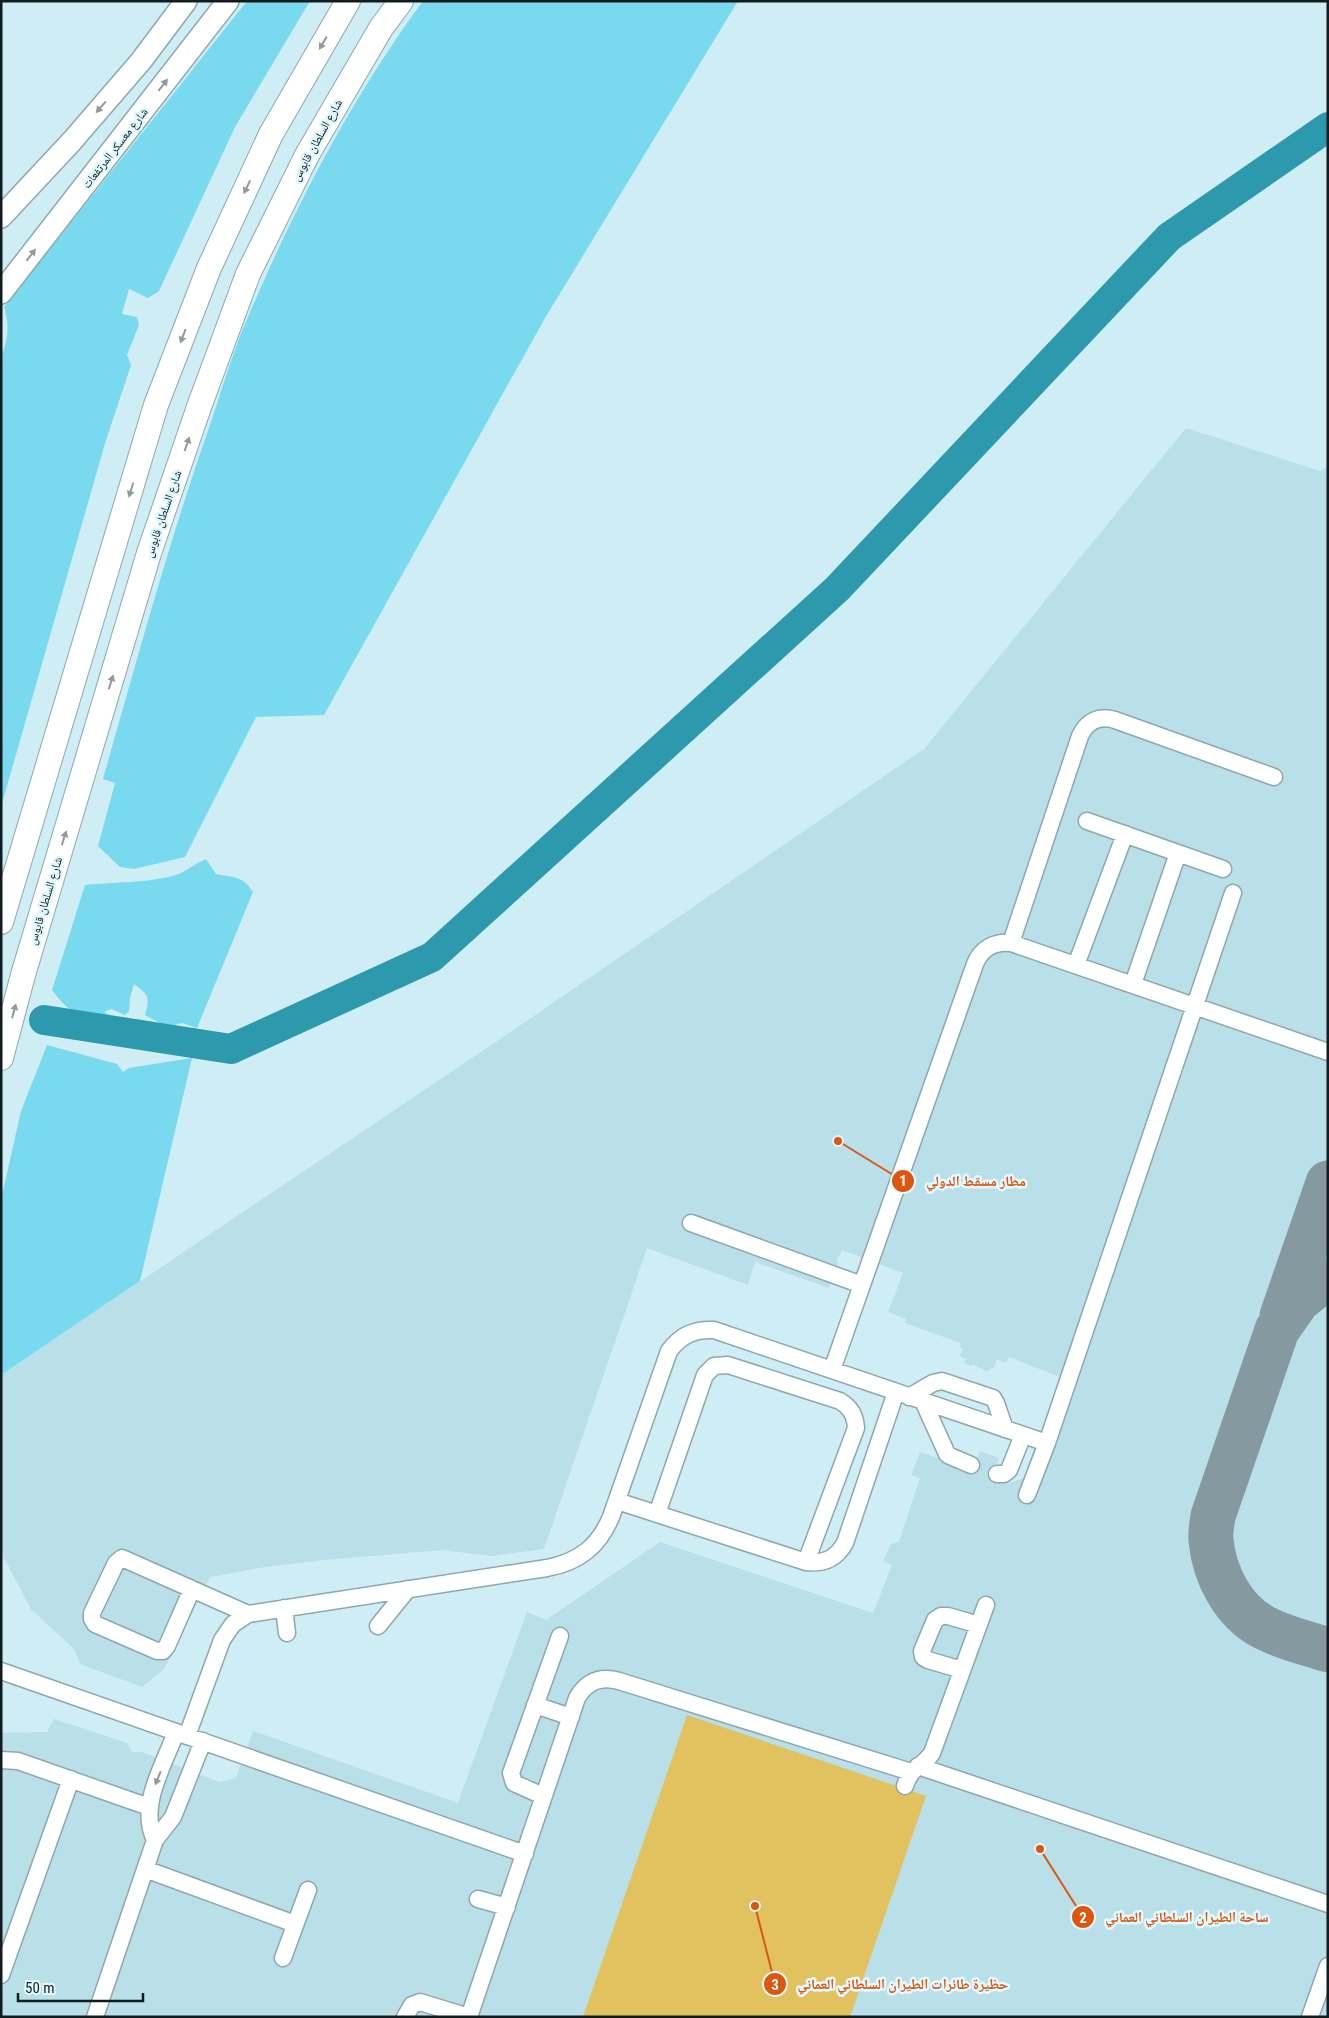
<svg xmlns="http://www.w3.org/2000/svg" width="1329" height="2018" viewBox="0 0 1329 2018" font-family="'Roboto Condensed','Noto Naskh Arabic',sans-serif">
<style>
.built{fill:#b9dfe8}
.green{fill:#79d9ee}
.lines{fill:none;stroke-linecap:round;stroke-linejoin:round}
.river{stroke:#2c99ad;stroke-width:30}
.taxiway{stroke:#849aa0;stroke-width:45}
.building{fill:#e1c25f}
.minor-casing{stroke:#8ca8ae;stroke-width:19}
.major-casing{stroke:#8ca8ae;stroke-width:24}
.highway-casing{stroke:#8ca8ae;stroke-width:26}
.minor{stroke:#fff;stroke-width:16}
.major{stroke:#fff;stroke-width:21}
.highway{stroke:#fff;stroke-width:24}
.oneway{fill:#94999a}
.labels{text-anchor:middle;stroke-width:5;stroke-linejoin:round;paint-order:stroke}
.street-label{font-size:12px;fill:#121c1f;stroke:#e1f9fe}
.leader{fill:none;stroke:#dd560d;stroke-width:2}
.callout-dot{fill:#dd560d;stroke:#e1f9fe;stroke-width:2}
.mark-label{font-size:15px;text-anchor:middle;font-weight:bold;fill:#fff}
.callout-label{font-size:14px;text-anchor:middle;font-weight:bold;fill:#dd560d;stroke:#e1f9fe;stroke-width:5;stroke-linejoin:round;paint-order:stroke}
</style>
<rect width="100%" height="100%" fill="#cfedf4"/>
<path class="built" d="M 1186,428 L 1320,471 L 1328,466 L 1328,2017 L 1,2017 L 1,1733 L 47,1732 L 54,1719 L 127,1743 L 132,1752 L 142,1752 L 219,1782 L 236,1778 L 253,1731 L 458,1803 L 527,1612 L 546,1620 L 660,1542 L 873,1613 L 892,1565 L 883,1561 L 891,1544 L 899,1542 L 920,1478 L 911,1475 L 920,1452 L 973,1470 L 980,1451 L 999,1458 L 992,1477 L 1009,1483 L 1024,1478 L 1060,1377 L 1009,1357 L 1006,1363 L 997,1359 L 994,1368 L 989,1369 L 988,1372 L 972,1364 L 971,1366 L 964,1362 L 966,1359 L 960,1356 L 963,1349 L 960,1347 L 961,1343 L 905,1323 L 906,1319 L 888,1312 L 903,1273 L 842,1250 L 836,1262 L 839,1263 L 829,1288 L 755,1262 L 748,1285 L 647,1248 L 544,1549 L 492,1556 L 442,1550 L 324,1560 L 265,1567 L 210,1577 L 165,1668 L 142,1687 L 80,1664 L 75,1650 L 31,1609 L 1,1552 L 1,1375 L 506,1035 L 924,749 Z"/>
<path class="green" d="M 247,1 L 310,1 L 235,127 L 159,291 L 148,298 L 129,289 L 122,314 L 137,317 L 139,325 L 127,355 L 131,365 L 106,440 L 1,807 L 1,357 C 8,340 10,325 4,307 Z
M 423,1 L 738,1 L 545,318 L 324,715 L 256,717 L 185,857 L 134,869 L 120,867 L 98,846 L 115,783 L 103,779 C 137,660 169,541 210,425 C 220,395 229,365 240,336 C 288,220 348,103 423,1 Z
M 206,859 L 216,874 C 234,878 242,875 253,892 L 197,1028 L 182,1023 L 167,1027 L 145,1015 C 150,997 149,995 134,984 L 130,998 L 129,1011 L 125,1015 L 111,1009 L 104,1012 L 109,1015 L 106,1021 C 81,1022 66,1009 52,990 L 85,885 C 112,882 153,883 179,874 C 188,870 196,863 206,859 Z
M 47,1045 L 117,1064 L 123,1072 L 129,1068 L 192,1058 L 140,1281 L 1,1375 L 1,1200 L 21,1111 Z"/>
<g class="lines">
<path class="river" d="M 44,1020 L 231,1049 L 432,957 L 837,589 L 1169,237 L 1328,127"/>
<path class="taxiway" d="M 1328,1281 L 1317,1285 L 1298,1300 L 1277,1330 L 1213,1516 C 1212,1524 1210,1532 1211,1540 C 1214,1574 1233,1612 1265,1628 C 1285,1638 1307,1643 1328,1650
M 1282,1316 L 1328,1183"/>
</g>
<path class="building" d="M 687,1715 L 926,1796 L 850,2017 L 583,2017 Z"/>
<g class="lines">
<defs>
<path id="minor" d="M 1087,821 L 1223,869
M 1011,943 L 1080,736 C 1087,721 1099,715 1115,720 L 1274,777
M 1076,965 L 1125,834
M 1133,984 L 1178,853
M 691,1223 L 862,1285
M 832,1370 L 975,964 C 981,949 994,941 1011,943 L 1328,1052
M 909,1397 L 933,1383 L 942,1381 L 993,1398 L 996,1403 L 1005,1429
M 923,1401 L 947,1454 L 950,1456 L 971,1465
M 997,1474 L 1004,1474 L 1009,1470 L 1023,1435
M 1027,1495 L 1047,1443 L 1233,893
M 617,1501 L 806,1562 C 824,1564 836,1559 845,1543 L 896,1392
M 657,1514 L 705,1375 L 714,1366 L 728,1365 L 840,1401 C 851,1408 855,1415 856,1428 L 806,1562
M 192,1589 L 167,1646 L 163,1651 L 157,1651 L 95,1624 L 92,1619 L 92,1613 L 116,1563 L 122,1558 L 248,1614
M 284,1608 L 287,1633
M 378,1626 L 408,1589
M 962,1670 L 928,1660 L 923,1657 L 922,1651 L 935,1620 L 941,1616 L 948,1616 L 979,1625
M 1,1671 L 525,1854
M 535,1705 L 571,1717
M 187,1736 L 222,1640 L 233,1624 L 248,1614 L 547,1568 C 579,1562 599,1546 611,1517 L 669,1351 C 681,1335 694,1329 714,1330 L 1047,1443
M 1,1760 L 18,1761 L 149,1807
M 918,1766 L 1328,1904
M 905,1786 C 911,1766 922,1768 932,1753 L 986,1605
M 543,1796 L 514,1783 L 511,1773 L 560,1636
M 155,1840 C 138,1806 164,1765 176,1732
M 145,1869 L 295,1924
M 478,1899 L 507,1907
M 283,1958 L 308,1890
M 1,1975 L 71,1779
M 95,2017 L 155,1840 L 173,1817 L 203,1741
M 405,2017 L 412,2005 L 420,2002 L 469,2017
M 469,2017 L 577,1698 C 587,1681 601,1676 619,1681 L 911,1772
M 1310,2017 L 1328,1966"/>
<path id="major" d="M 1,217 L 72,141 L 141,61 L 186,1
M 1,293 L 228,1"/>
<path id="highway" d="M 1,922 L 156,405 L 209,268 L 271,134 L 348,1
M 1,1058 L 23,975 L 149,553 L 199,407 L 248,274 L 307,155 L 381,28 L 401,1"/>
</defs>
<use href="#minor" class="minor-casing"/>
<use href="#major" class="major-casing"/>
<use href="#highway" class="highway-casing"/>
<use href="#minor" class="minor"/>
<use href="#major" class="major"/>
<use href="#highway" class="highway"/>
</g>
<defs><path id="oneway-solid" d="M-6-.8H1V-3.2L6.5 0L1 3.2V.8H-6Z" transform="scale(1.25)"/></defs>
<g class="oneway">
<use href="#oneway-solid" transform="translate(323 43) rotate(120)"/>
<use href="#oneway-solid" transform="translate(163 85) rotate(-52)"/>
<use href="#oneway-solid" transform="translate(101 107) rotate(131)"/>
<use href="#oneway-solid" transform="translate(247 187) rotate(115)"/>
<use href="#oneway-solid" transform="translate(31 255) rotate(-52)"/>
<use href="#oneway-solid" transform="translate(183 336) rotate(111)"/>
<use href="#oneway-solid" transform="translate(187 444) rotate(-71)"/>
<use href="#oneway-solid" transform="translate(131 490) rotate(107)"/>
<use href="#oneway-solid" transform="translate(111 682) rotate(-73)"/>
<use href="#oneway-solid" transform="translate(64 838) rotate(-73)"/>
<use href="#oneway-solid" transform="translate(14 1011) rotate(-75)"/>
<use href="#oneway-solid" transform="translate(158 1778) rotate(112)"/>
</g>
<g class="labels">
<g class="street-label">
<text transform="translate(317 140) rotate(-61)" y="4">شارع السلطان قابوس</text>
<text transform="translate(115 148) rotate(-52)" y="4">شارع معسكر المرتفعات</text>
<text transform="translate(163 514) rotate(-71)" y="4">شارع السلطان قابوس</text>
<text transform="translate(45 901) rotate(-73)" y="4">شارع السلطان قابوس</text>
</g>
</g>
<path class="leader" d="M838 1141L903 1181M1040 1849L1083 1917M755 1906L775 1984"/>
<g class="callout-dot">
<circle cx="838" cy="1141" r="5"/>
<circle cx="1040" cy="1849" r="5"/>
<circle cx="755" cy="1906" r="5"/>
<circle cx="903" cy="1181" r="12"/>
<circle cx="1083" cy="1917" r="12"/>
<circle cx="775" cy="1984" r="12"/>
</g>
<g class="mark-label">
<text x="903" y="1186">1</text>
<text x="1083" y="1923">2</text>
<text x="775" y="1990">3</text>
</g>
<g class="callout-label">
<text x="976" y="1186">مطار مسقط الدولي</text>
<text x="1187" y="1922">ساحة الطيران السلطاني العماني</text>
<text x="903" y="1989">حظيرة طائرات الطيران السلطاني العماني</text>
</g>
<rect width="1329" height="2018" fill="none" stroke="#121c1f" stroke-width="5"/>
<path d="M18 1993v8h125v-8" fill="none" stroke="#121c1f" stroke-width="2.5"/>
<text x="25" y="1993" font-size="15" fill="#121c1f" stroke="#e1f9fe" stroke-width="4" paint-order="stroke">50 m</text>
</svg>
